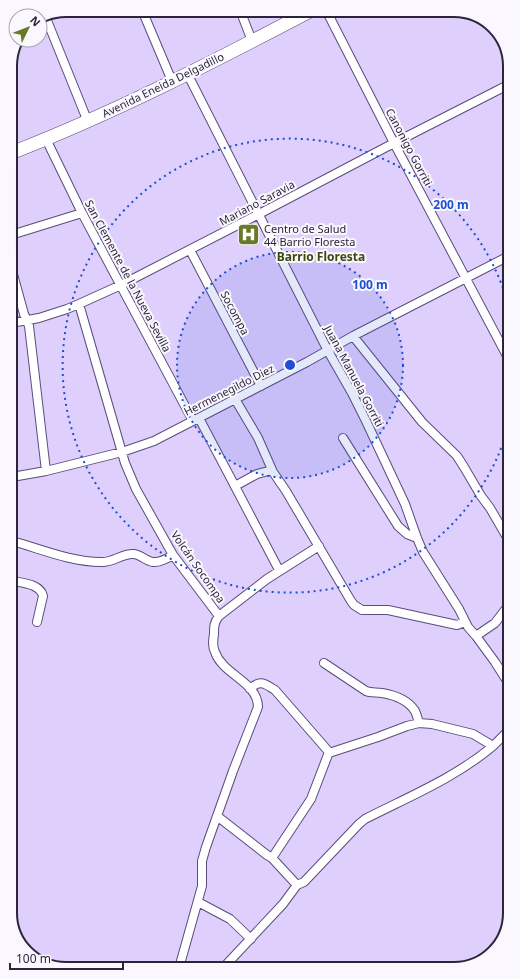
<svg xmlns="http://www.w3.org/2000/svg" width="520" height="979" viewBox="0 0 520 979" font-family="'Noto Sans',sans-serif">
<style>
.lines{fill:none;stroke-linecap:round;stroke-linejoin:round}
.minor-casing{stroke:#5d4b7b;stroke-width:10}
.primary-casing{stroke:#5d4b7b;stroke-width:14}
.minor{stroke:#fff;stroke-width:8}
.primary{stroke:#fff;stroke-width:13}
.ring{fill:none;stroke:#1d4ed8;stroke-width:2;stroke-dasharray:2 4}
.labels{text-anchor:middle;stroke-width:4;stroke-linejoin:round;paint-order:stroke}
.street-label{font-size:11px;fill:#2c2539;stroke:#faf8fe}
.poi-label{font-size:11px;fill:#2c2539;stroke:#faf8fe;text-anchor:start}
.neighbourhood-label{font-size:12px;font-weight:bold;fill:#3c480e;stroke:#faf8fe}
.rim{fill:none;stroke:#2c2539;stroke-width:2}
.centre{fill:#1d4ed8;stroke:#faf8fe;stroke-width:2}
.ring-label{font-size:12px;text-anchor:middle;font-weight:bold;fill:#1d4ed8;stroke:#faf8fe;stroke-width:4;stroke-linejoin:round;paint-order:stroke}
</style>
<rect width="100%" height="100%" fill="#decffc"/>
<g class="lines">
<defs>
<path id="minor" d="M 142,10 L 172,81
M 240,10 L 252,41
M 326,10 L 394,143 L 507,356
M 46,18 L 88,122
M 187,73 L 328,351 L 352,393 L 366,421 L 405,504 L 417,538 L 423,552 L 459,609 L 468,627 L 476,636 L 495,662 L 509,684
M 46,139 L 82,213 L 193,421
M 11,235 L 82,213
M 190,250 L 261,386
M 11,267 L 24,314 L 29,326 L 46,471
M 79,304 L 125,463 L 136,489 L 173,555 L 219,616 C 214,622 214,627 214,634 C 213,640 212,646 215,652 C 223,675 258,682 258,707 L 233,771 L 206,847 L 202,861 L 202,886 L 179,968
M 11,323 L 39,318 L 67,309 L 79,304 L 121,285 L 259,214 L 394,143 L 506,86
M 353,336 L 422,422 L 457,456 L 464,467 L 481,496 L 490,508 L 508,539
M 235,399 L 258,438 L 273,472 L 286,491 L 351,601 L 354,605 L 362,610 L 388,610 L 457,625 L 465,622
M 199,418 L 279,570
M 343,438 L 398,526 L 407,534 L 417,538
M 12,477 L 46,471 L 122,452 L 154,441 L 307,362 L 353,336 L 507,257
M 235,486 L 257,474 L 272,470
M 12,541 C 41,549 71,562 101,562 C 113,563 122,553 134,554 C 141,555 146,561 153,562 C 160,563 168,558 173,555
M 13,581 C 23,583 40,584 43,596 L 37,622
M 219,616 L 267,579 L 319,546
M 476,636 L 495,623 L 508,606
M 324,663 L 366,691 C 371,693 376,692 382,693 C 394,695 408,700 415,711 C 417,715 418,720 419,723
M 250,689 C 260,679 265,684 275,690 L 329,752 L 332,752 L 378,737 L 407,726 L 419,723 L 432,724 L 473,734 L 493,746 L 509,730
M 217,816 L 267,855 L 272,858 L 297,885
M 272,858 L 311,799 L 329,752
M 198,902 L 230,919 L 251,939
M 224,967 L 283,904 L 297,885 L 304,882 L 359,824 L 365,819 C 408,797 455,778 493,746"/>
<path id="primary" d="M 11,153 C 114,113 213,62 312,10"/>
</defs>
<use href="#minor" class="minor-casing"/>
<use href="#primary" class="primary-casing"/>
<use href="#minor" class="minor"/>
<use href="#primary" class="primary"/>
</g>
<circle cx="290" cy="365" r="113" fill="#1d4ed8" fill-opacity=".12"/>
<g class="ring">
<circle cx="290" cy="365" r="113"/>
<path d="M507 431A227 227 0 1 1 506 297"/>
</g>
<defs>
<symbol id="hospital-square" viewBox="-11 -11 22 22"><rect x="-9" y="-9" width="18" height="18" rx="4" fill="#687928" stroke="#faf8fe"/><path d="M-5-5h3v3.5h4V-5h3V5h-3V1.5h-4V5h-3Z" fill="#fff"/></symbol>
</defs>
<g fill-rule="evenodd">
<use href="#hospital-square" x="236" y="222" width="25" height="25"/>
</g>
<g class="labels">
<g class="street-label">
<text transform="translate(163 85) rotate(-26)" y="4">Avenida Eneida Delgadillo</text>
<text transform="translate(409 147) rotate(62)" y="4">Canonigo Gorriti</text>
<text transform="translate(257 203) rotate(-28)" y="4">Mariano Saravia</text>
<text transform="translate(128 276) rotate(62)" y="4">San Clemente de la Nueva Sevilla</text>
<text transform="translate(235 313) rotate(62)" y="4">Socompa</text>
<text transform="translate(354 376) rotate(62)" y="4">Juana Manuela Gorriti</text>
<text transform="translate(229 390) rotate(-27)" y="4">Hermenegildo Diez</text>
<text transform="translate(198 567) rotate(55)" y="4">Volcán Socompa</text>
</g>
<g class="poi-label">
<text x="264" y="233">Centro de Salud<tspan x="264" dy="13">44 Barrio Floresta</tspan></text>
</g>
<g class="neighbourhood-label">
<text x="321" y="261">Barrio Floresta</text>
</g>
</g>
<path d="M0 0H520V979H0ZM66 17H454A49 49 0 0 1 503 66V913A49 49 0 0 1 454 962H66A49 49 0 0 1 17 913V66A49 49 0 0 1 66 17Z" fill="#faf8fe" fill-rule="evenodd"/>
<path class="rim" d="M66 17H454A49 49 0 0 1 503 66V913A49 49 0 0 1 454 962H66A49 49 0 0 1 17 913V66A49 49 0 0 1 66 17Z"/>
<circle cx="290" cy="365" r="6" class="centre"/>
<g class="ring-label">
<text x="451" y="209">200 m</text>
<text x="370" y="289">100 m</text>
</g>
<g transform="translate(28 28) rotate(47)"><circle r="19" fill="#faf8fe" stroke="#a8a4af"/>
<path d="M0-3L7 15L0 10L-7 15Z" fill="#687928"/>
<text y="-6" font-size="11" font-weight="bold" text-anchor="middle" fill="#2c2539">N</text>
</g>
<path d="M10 963v6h113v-6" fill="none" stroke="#2c2539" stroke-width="2"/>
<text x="16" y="963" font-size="12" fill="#2c2539" stroke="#faf8fe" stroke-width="3" paint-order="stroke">100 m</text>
</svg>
